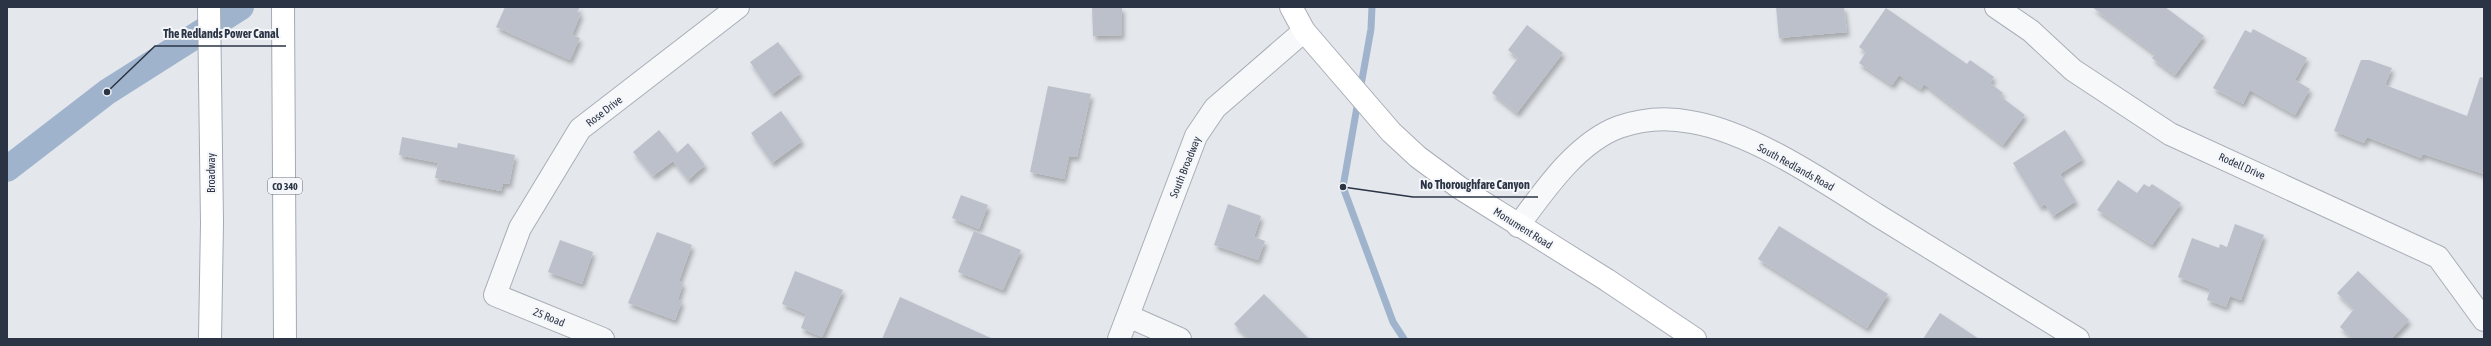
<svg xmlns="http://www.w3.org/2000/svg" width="2491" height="346" viewBox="0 0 2491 346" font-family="'Asap Condensed',sans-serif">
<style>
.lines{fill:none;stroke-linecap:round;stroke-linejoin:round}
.stream{stroke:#9fb4cc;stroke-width:7}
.canal{stroke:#9fb4cc;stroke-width:26}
.building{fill:#bbc0ca;filter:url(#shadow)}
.street-casing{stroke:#a9aeb7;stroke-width:24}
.secondary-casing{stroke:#a9aeb7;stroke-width:24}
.primary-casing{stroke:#a3abb8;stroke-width:24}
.street{stroke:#f7f8fa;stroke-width:22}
.secondary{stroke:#fff;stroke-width:22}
.primary{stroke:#fff;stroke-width:22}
.labels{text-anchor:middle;stroke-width:4;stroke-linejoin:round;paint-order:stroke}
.shield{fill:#f4f6f9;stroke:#676e7b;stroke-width:1}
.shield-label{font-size:10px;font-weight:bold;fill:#2b3445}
.street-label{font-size:11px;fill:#2b3445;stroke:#f4f6f9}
.leader{fill:none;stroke:#2b3445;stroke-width:1.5}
.callout-dot{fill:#2b3445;stroke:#f4f6f9;stroke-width:1.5}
.callout-label{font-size:12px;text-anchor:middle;font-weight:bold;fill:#2b3445;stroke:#f4f6f9;stroke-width:4;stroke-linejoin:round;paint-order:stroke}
</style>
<defs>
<filter id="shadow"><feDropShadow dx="2.5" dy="4.5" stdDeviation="2" flood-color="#0004"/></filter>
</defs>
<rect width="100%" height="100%" fill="#e4e7ec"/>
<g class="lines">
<path class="stream" d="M 1360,91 L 1371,29 L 1372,7
M 1358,101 L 1343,187 L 1393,322 L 1404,339"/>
<path class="canal" d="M 7,169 L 107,92 L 241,7"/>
</g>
<path class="building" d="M 505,7 L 580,7 L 577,12 L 581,13 L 572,35 L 580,38 L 570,60 L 496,27 Z
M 1092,7 L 1122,7 L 1122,35 L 1093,36 Z
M 1776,7 L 1844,7 L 1847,32 L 1779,38 Z
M 2092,7 L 2165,7 L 2204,36 L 2175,75 L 2152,58 L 2155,54 Z
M 1886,8 L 1967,64 L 1970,60 L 1994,77 L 1990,83 L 2003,93 L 2000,96 L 2025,115 L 2003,145 L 1924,84 L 1921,89 L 1899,75 L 1892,85 L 1859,63 L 1866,52 L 1859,47 Z
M 1527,25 L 1563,53 L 1517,113 L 1492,93 L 1518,58 L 1508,50 Z
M 2253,29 L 2307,58 L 2295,80 L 2310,89 L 2295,115 L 2250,90 L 2243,104 L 2213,88 L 2245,30 L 2251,33 Z
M 778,42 L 801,73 L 772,94 L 750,62 Z
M 2361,60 L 2369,60 L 2392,68 L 2385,85 L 2467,116 L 2480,77 L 2484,78 L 2484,174 L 2423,154 L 2421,158 L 2367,137 L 2364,143 L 2334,131 Z
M 1048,86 L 1091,94 L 1077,157 L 1069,156 L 1064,179 L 1030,172 Z
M 781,111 L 802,141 L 772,163 L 751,133 Z
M 659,130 L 677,153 L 688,143 L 705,165 L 688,180 L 673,161 L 653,176 L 633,152 Z
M 2065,130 L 2083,159 L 2060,174 L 2076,201 L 2053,216 L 2045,204 L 2040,207 L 2013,163 Z
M 402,137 L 457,148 L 458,143 L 515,155 L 509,184 L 503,183 L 501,191 L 435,178 L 438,163 L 399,155 Z
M 2118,180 L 2137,193 L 2144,184 L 2149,187 L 2152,184 L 2181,203 L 2152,245 L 2097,210 Z
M 961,195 L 988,205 L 979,229 L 952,218 Z
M 1228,204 L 1261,216 L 1254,237 L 1265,241 L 1258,260 L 1214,245 Z
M 2235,224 L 2264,235 L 2241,300 L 2230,296 L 2226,307 L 2207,300 L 2210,289 L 2178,277 L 2192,238 L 2219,248 L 2220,244 L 2227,247 Z
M 1779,226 L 1888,294 L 1867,328 L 1758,259 Z
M 974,231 L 1021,250 L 1003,290 L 958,272 Z
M 657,232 L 692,245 L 679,281 L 683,283 L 678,300 L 682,301 L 675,320 L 628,303 Z
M 560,240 L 593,252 L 582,284 L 548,272 Z
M 795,271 L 843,290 L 822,337 L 801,328 L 806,314 L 782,304 Z
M 2358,271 L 2409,320 L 2391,339 L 2353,339 L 2340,327 L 2354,309 L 2337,293 Z
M 1264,294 L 1309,339 L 1249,339 L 1234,324 Z
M 900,297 L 993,339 L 882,339 Z
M 1940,313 L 1979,339 L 1923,339 Z"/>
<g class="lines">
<defs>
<path id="street" d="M 1996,7 L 2031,31 L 2073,70 L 2170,134 L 2438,257 L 2484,320
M 1518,226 C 1544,191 1576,143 1619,127 C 1642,119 1667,117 1691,122 C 1752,132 1825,182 1877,215 C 1944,256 2011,298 2078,339
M 1128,316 L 1180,339
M 603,339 L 495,295 L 520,228 L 580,129 L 738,7
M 1119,339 L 1196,136 L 1215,108 L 1304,31"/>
<path id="secondary" d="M 1291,7 L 1304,31 L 1391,132 L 1418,157 L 1460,188 L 1607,280 L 1695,339"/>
<path id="primary" d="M 209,7 L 212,223 L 210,339
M 283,7 L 285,339"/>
</defs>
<use href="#street" class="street-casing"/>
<use href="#secondary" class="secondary-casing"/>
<use href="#primary" class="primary-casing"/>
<use href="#street" class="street"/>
<use href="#secondary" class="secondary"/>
<use href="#primary" class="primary"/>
</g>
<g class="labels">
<rect class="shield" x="268" y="178" width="34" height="16" rx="3"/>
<g class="shield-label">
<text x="285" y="190">CO 340</text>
</g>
<g class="street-label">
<text transform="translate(604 111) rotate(-38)" y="4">Rose Drive</text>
<text transform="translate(2242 166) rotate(24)" y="4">Rodell Drive</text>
<text transform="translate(1185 167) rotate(-68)" y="4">South Broadway</text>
<text transform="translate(1796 167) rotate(29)" y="4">South Redlands Road</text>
<text transform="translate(211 173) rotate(-90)" y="4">Broadway</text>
<text transform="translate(1523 228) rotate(32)" y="4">Monument Road</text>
<text transform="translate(549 317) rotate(22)" y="4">25 Road</text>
</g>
</g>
<path class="leader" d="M107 92L155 46H286M1343 187L1413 197H1538"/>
<g class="callout-dot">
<circle cx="107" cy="92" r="4"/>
<circle cx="1343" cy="187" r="4"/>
</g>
<g class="callout-label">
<text x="221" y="38">The Redlands Power Canal</text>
<text x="1475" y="189">No Thoroughfare Canyon</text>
</g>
<rect width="2491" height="346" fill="none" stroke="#2b3445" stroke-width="16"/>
</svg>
